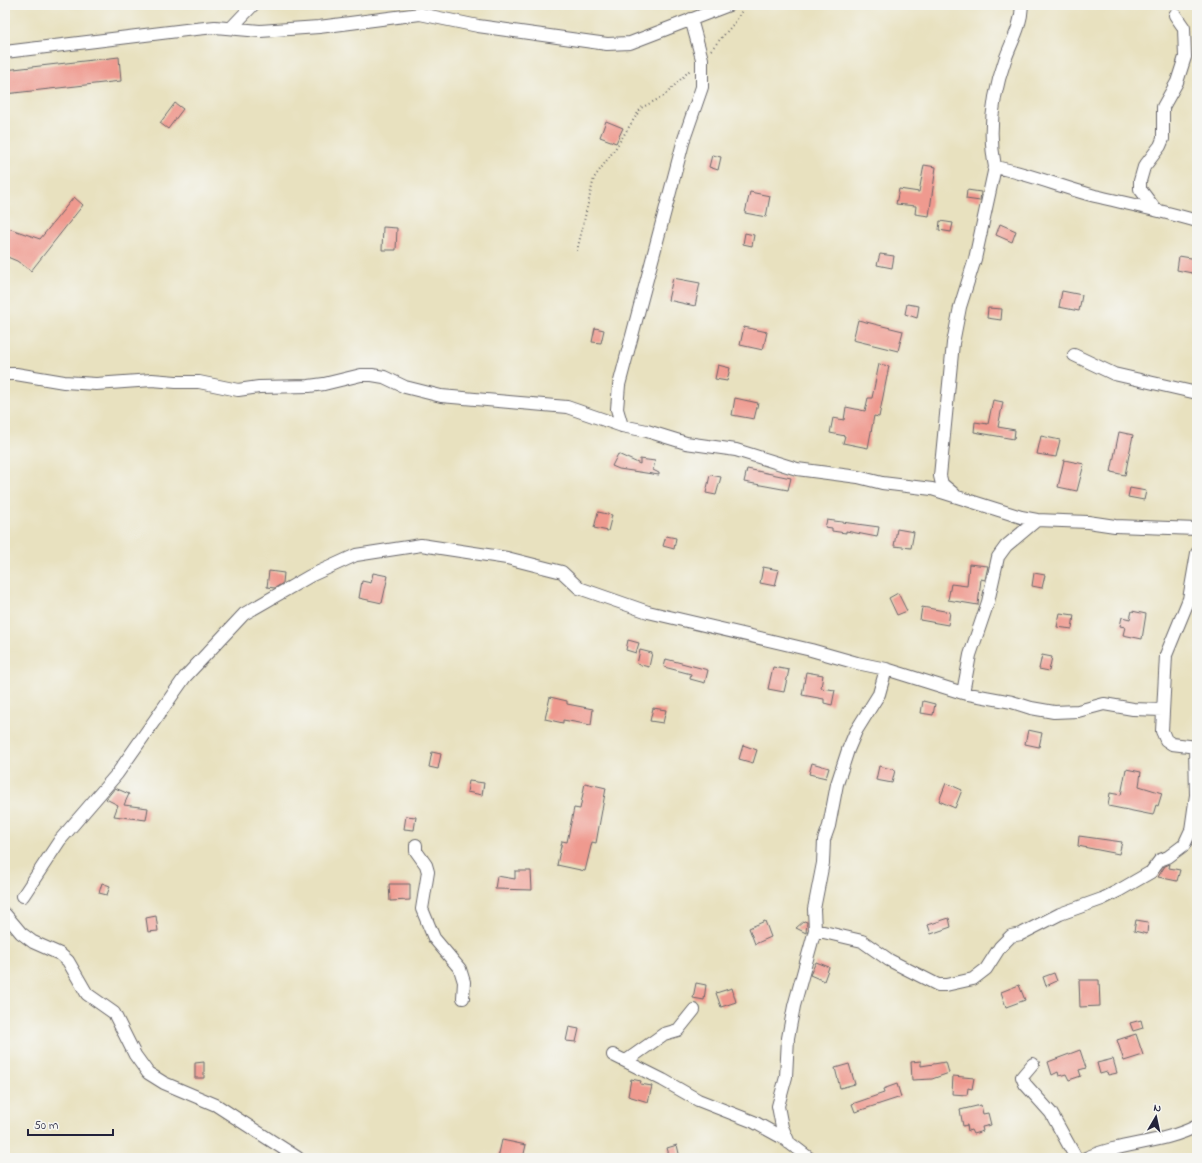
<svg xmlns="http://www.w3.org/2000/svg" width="1202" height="1163" viewBox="0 0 1202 1163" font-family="'Indie Flower',sans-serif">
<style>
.building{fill:#ef9a8f}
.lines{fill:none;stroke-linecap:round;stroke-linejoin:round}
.street-casing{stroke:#676569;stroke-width:14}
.path{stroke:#676569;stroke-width:2;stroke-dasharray:1 3;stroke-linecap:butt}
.street{stroke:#fff;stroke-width:12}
</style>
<rect width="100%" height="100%" fill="#f6f6f2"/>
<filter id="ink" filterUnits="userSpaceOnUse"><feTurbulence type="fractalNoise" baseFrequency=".025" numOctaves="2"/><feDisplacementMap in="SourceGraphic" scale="8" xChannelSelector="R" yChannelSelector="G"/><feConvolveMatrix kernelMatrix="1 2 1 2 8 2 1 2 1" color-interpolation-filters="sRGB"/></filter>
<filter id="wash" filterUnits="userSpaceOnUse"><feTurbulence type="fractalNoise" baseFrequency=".012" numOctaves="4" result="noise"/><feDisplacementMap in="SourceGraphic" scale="16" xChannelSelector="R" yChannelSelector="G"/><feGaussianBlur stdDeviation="0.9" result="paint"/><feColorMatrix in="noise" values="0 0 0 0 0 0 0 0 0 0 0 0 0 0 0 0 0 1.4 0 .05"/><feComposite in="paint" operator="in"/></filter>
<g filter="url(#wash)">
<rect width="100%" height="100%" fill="#e8e1bf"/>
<g id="blocks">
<path class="building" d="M 119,57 L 121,81 L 5,94 L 5,70 Z
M 175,103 L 183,109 L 168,129 L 160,123 Z
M 606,121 L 623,128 L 616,143 L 600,137 Z
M 712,155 L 721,157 L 718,170 L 709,167 Z
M 924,165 L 936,167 L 929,216 L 915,214 L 916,206 L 896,204 L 899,189 L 919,192 Z
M 967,190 L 981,192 L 980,201 L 966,199 Z
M 750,192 L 770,196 L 766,217 L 745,213 Z
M 74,197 L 83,205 L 31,271 L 17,261 L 5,256 L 5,227 L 40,239 Z
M 940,221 L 953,223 L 951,232 L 939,230 Z
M 1000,224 L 1016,231 L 1012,242 L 996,235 Z
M 383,227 L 397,228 L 396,250 L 382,250 Z
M 745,233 L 754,235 L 752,246 L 743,244 Z
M 880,254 L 894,256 L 892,268 L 877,265 Z
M 1179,256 L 1197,259 L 1197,274 L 1177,270 Z
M 673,278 L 700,283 L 695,306 L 668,300 Z
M 1062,291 L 1082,295 L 1079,311 L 1059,307 Z
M 907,304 L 919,306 L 917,318 L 905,314 Z
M 988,308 L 1002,309 L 1001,320 L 987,318 Z
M 858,320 L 903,331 L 898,351 L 853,340 Z
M 744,327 L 767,332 L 763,350 L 740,345 Z
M 595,328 L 604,330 L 601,343 L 592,342 Z
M 879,364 L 889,366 L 879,417 L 874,416 L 868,448 L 843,443 L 845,436 L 830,433 L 833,418 L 844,420 L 846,407 L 865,411 L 868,398 L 872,398 Z
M 718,365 L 730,368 L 727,381 L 715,379 Z
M 735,398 L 758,403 L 754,419 L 732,415 Z
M 993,400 L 1003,402 L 998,427 L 1015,430 L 1014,439 L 974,432 L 975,422 L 988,424 Z
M 1119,432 L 1133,435 L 1125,475 L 1111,472 Z
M 1041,436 L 1060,440 L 1056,457 L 1037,454 Z
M 618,454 L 640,464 L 640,459 L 655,461 L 653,470 L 659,473 L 659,475 L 619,469 L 612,466 Z
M 1064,460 L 1084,464 L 1077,491 L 1058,487 Z
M 747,469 L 791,478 L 788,490 L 744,482 Z
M 710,475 L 721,477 L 716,495 L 706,493 Z
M 1130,488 L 1146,491 L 1144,500 L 1128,497 Z
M 598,512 L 612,515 L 608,531 L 594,528 Z
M 827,520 L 879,527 L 877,537 L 846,531 L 846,533 L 832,531 L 832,528 L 825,527 Z
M 897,529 L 914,532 L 911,548 L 894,546 Z
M 666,536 L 676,538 L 674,549 L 663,546 Z
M 969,564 L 988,566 L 985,580 L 981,579 L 978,605 L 948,600 L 951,584 L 967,586 Z
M 763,567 L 779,570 L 775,586 L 760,583 Z
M 269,571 L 284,573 L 283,583 L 275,588 L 267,587 Z
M 373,573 L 388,576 L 382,603 L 359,598 L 362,581 L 371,583 Z
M 1034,573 L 1045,575 L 1042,588 L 1032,586 Z
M 898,593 L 907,611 L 897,615 L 889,598 Z
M 922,607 L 950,612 L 948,625 L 920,620 Z
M 1132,611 L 1146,614 L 1142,639 L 1123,635 L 1125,627 L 1120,626 L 1122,617 L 1130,619 Z
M 1060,613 L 1074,615 L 1072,629 L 1057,627 Z
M 628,640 L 639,643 L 636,653 L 626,650 Z
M 640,650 L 652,653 L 649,667 L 637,664 Z
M 1042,655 L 1052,657 L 1049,671 L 1039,669 Z
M 666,659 L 708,670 L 705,683 L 690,679 L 691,674 L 664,667 Z
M 773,667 L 789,670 L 784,692 L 768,689 Z
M 806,672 L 823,675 L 821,688 L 835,690 L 832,705 L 824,703 L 824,699 L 802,695 Z
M 550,697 L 567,701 L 567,704 L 593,709 L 591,725 L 563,720 L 563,723 L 545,719 Z
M 923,701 L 935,704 L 933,715 L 921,713 Z
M 653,708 L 666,710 L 663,723 L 650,721 Z
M 1028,730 L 1042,733 L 1039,747 L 1025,744 Z
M 743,745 L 757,750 L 753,763 L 739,759 Z
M 432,752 L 441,754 L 438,769 L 429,767 Z
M 812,763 L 829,768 L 826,778 L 809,774 Z
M 879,766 L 895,770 L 892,783 L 876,780 Z
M 1126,769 L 1141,772 L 1139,786 L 1162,793 L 1158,806 L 1156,805 L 1153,815 L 1108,806 L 1110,793 L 1121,795 Z
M 469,781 L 484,783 L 482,795 L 467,792 Z
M 585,783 L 606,788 L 596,843 L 592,842 L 585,871 L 557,865 L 562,841 L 567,842 L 574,808 L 580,809 Z
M 946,783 L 962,790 L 955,808 L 939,801 Z
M 115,788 L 129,794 L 124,805 L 148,808 L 146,820 L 114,816 L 118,805 L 106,799 Z
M 406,816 L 416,817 L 414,830 L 404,829 Z
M 1079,836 L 1122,842 L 1119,854 L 1078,846 Z
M 1170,864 L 1169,868 L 1180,870 L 1177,881 L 1158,877 L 1165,866 Z
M 515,871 L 531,871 L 532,890 L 495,889 L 497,876 L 515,879 Z
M 102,883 L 110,886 L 107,895 L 99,893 Z
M 389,884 L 410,884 L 410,900 L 390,901 Z
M 156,916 L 158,931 L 148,932 L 146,918 Z
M 949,918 L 951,927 L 931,934 L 928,925 Z
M 1136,920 L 1148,922 L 1147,934 L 1134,931 Z
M 765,921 L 771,937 L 755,944 L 749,928 Z
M 804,921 L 807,922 L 806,933 L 796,928 Z
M 816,962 L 829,967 L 824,981 L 810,975 Z
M 1054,973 L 1057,981 L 1046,986 L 1043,977 Z
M 1079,980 L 1099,980 L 1100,1006 L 1080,1007 Z
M 696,983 L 706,985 L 704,1000 L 693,998 Z
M 1019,985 L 1025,1000 L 1006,1007 L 1001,992 Z
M 732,988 L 736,1002 L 721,1007 L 716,993 Z
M 1141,1020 L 1143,1028 L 1133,1031 L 1130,1023 Z
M 569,1027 L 579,1029 L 576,1042 L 566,1041 Z
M 1136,1034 L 1143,1055 L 1124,1061 L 1117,1040 Z
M 1080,1050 L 1086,1068 L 1079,1070 L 1081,1076 L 1069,1080 L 1066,1074 L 1059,1076 L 1058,1072 L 1052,1075 L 1048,1062 Z
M 1113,1059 L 1117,1073 L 1108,1075 L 1107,1072 L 1100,1074 L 1097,1063 Z
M 921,1061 L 921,1066 L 946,1062 L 949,1073 L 932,1079 L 912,1080 L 911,1062 Z
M 204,1062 L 204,1078 L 195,1078 L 195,1063 Z
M 849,1064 L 855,1084 L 840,1088 L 835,1068 Z
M 953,1076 L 974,1078 L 972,1089 L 968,1088 L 967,1095 L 952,1094 Z
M 631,1079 L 641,1081 L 640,1084 L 652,1086 L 648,1102 L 628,1096 Z
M 897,1084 L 901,1097 L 855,1112 L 852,1104 L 884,1093 L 883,1089 Z
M 981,1105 L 983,1114 L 988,1113 L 991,1125 L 982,1127 L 983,1131 L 973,1134 L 971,1130 L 968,1131 L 967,1125 L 963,1126 L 960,1110 Z
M 502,1140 L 526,1145 L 523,1158 L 498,1158 Z
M 677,1145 L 680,1158 L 670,1158 L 667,1148 Z"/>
</g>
</g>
<g filter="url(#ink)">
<use href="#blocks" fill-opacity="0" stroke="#676569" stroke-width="1"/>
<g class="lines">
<defs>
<path id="street" d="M 1022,5 C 1021,28 1012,40 1005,60 C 993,94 988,132 995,167 C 1030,174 1061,187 1095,196 C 1129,204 1163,211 1197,221
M 231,28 L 253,5
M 5,52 L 186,30 L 215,27 L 260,31 L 319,27 L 420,14 L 478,26 L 607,44 L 630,43 L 729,5
M 1155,209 L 1140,189 L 1140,181 L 1144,167 L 1160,146 L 1163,139 L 1163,107 L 1177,82 L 1185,57 L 1184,28 L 1175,15
M 1074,355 L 1114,374 L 1197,393
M 5,374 L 16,374 L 64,382 L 96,384 L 152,380 L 176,382 L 199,382 L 238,390 L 259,387 L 309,386 L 324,384 L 361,375 L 372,375 L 384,377 L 405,387 L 441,396 L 567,407 L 622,426 L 647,431 L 686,443 L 736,450 L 797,469 L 858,477 L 882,483 L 932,489 L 1021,517 L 1037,520 L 1088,522 L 1115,526 L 1197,529
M 622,426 L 617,409 L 619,385 L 684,139 L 702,87 L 702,59 L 691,19
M 954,494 L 942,484 L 940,476 L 953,343 L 960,307 L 975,259 L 995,167
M 1197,553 L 1189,599 L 1166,655 L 1162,731 L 1166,740 L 1172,744 L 1197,747
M 963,693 L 970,655 L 988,602 L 998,557 L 1006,546 L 1037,520
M 416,845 L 416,851 L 426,865 L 428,872 L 422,909 L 434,938 L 460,969 L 464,982 L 463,998
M 23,896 L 60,840 L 117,774 L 185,677 L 244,614 L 310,576 L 356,555 L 421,545 L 507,558 L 562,572 L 579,588 L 648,612 L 811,650 L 857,663 L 886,669 L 963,693 L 1012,702 L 1031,708 L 1054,712 L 1078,711 L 1104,704 L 1133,709 L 1162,710
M 5,914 L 21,933 L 33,942 L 60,954 L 68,961 L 87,994 L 114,1013 L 135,1055 L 148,1073 L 164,1083 L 216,1105 L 298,1158
M 815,930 L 862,941 L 889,960 L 938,985 L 946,985 L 973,979 L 986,969 L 1000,947 L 1011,936 L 1021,934 L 1060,914 L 1102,899 L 1118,891 L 1151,872 L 1160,860 L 1168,857 L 1184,845 L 1191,830 L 1196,795 L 1195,747
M 613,1055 L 663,1080 L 698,1100 L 754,1122 L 783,1138 L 809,1158
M 626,1061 L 664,1034 L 678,1030 L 694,1010
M 1033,1064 L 1022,1077 L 1025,1084 L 1051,1113 L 1076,1158
M 789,1143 L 782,1127 L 778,1106 L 786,1077 L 788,1038 L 794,1006 L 815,930 L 814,909 L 823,863 L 824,840 L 829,826 L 837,784 L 848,750 L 856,731 L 879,694 L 886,669
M 1086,1158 C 1122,1142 1162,1144 1197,1126"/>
</defs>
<use href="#street" class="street-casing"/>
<path class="path" d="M 711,50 L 736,21 L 745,5
M 577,251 L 594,178 L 615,149 L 641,108 L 664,96 L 690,70"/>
<use href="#street" class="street"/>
</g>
</g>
<rect width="1202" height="1163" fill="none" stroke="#f6f6f2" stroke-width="20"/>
<g transform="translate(1156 1117) rotate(9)" stroke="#f6f6f2" stroke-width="3" paint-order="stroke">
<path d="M0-3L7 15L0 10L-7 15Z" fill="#22223b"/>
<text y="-6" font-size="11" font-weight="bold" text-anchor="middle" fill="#22223b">N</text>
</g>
<path d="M28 1129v6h85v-6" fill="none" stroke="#22223b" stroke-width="2"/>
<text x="34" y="1129" font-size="12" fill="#22223b" stroke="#f6f6f2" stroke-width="3" paint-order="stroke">50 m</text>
</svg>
